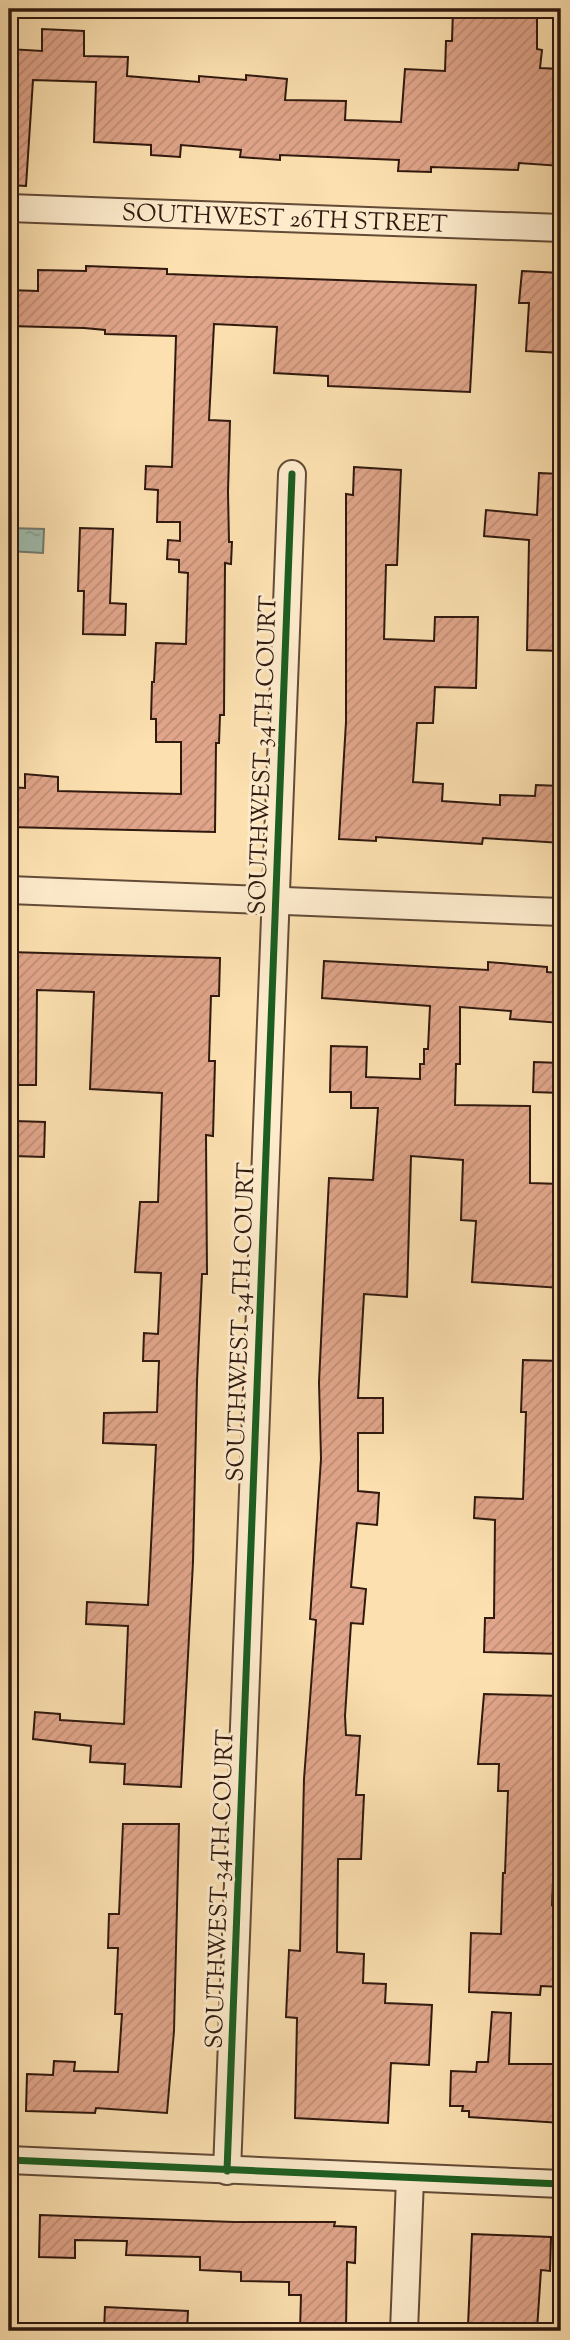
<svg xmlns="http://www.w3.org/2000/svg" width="570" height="2340" viewBox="0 0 570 2340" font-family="'Sorts Mill Goudy',serif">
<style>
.water{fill:url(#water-ripples);stroke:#737b6f;stroke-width:2}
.building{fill:url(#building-hatch);stroke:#30190f;stroke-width:2}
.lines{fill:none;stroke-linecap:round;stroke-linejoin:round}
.street-casing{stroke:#634b37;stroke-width:30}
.street{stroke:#fdebcc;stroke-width:26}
.cycleway-casing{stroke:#fdebcc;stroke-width:11}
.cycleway{stroke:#1b5e20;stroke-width:7}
.labels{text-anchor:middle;stroke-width:6;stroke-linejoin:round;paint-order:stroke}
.street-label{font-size:24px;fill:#30190f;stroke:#fdebcc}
</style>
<defs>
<pattern id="water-ripples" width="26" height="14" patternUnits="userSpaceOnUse" patternTransform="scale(1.75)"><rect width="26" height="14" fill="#9fbdaf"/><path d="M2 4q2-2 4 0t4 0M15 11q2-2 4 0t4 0" fill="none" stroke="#89a295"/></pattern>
<pattern id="building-hatch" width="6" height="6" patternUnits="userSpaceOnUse" patternTransform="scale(1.75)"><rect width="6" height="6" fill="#e0a58a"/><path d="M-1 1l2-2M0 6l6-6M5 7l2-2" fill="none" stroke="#c08d76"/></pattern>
</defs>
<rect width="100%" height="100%" fill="#fce0b0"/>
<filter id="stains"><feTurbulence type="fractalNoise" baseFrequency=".00286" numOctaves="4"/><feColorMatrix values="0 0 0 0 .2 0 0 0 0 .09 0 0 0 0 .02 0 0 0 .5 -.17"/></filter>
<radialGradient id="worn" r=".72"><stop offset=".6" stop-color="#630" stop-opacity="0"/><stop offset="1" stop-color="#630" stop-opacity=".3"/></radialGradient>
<path class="water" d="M 9,528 L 44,529 L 43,553 L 9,551 Z"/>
<path class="building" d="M 453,9 L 537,9 L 537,49 L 542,50 L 540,68 L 561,69 L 561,166 L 519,163 L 518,170 L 431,167 L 431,172 L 398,171 L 399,160 L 280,155 L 280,160 L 240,157 L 241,150 L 181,145 L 180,157 L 151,155 L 151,145 L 94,142 L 96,82 L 33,80 L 26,186 L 9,185 L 9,49 L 42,51 L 42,29 L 84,31 L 84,56 L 128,57 L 127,76 L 199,82 L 199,76 L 246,80 L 246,75 L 287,79 L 285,100 L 346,101 L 345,120 L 401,122 L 405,69 L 445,71 L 446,41 L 452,41 Z
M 86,266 L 167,269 L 167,274 L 476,285 L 470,392 L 328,386 L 328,376 L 274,373 L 277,327 L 214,324 L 209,420 L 230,421 L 228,492 L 229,542 L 232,542 L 231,564 L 225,563 L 224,715 L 220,715 L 219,743 L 216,743 L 215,832 L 9,827 L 9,787 L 25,788 L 25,774 L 58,777 L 58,791 L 181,794 L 181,742 L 156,742 L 156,719 L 151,719 L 152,682 L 154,682 L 156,643 L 186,644 L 188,573 L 179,572 L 179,560 L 167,559 L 168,540 L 180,541 L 180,522 L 157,522 L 158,490 L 145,489 L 146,466 L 172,467 L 176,336 L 105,334 L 105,330 L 84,328 L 9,326 L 9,290 L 38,291 L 38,270 L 86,271 Z
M 522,271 L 561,273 L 561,353 L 526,351 L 529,303 L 519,303 Z
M 354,467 L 401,470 L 397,565 L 386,565 L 384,639 L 434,641 L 435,617 L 478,617 L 476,688 L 435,687 L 433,723 L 417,723 L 413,782 L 443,784 L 442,801 L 500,805 L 500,795 L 535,796 L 536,785 L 561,786 L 561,843 L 483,838 L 482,844 L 376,837 L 376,841 L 339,839 L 346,722 L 346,494 L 353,495 Z
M 539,473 L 561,474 L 561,651 L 527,650 L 529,540 L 484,536 L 486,510 L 537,515 Z
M 80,528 L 113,529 L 110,603 L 126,604 L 125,635 L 83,634 L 84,591 L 78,591 Z
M 9,952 L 220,958 L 219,996 L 211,996 L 209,1061 L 215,1061 L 213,1136 L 206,1135 L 207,1274 L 202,1274 L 197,1381 L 193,1562 L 181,1787 L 124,1784 L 125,1764 L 90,1762 L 91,1746 L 33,1739 L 35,1712 L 60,1714 L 60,1720 L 124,1724 L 128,1626 L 86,1624 L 87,1602 L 148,1605 L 156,1445 L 103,1443 L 104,1413 L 157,1412 L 159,1361 L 143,1361 L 144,1333 L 158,1334 L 161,1273 L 135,1272 L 140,1202 L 158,1202 L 162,1093 L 90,1089 L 94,992 L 37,990 L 36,1085 L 9,1085 Z
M 324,961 L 488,970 L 488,962 L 547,967 L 547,972 L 561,973 L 561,1023 L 510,1019 L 511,1011 L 460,1007 L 460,1064 L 456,1064 L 455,1105 L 530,1106 L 530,1183 L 561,1184 L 561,1288 L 472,1282 L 476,1221 L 461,1220 L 463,1160 L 411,1156 L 407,1297 L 364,1294 L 358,1398 L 383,1398 L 383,1433 L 358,1433 L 358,1491 L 379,1493 L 377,1525 L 357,1523 L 351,1587 L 366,1589 L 363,1624 L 351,1623 L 345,1716 L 346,1735 L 360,1736 L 356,1795 L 364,1795 L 361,1859 L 338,1859 L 337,1952 L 364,1954 L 363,1983 L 386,1984 L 385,2003 L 432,2005 L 429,2065 L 391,2063 L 388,2123 L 295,2118 L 297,2018 L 286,2017 L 289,1950 L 300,1951 L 304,1779 L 316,1620 L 310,1619 L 321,1459 L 319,1382 L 329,1178 L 373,1180 L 378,1108 L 351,1108 L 351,1092 L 330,1092 L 331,1046 L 367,1047 L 366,1077 L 420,1079 L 420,1064 L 424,1064 L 424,1049 L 428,1049 L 430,1006 L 322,998 Z
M 534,1062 L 561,1063 L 561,1093 L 533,1092 Z
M 15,1121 L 45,1122 L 44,1157 L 14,1156 Z
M 523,1360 L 561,1361 L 561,1654 L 484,1652 L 485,1618 L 494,1618 L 495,1520 L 474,1518 L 475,1497 L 523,1499 L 526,1412 L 521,1412 Z
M 484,1694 L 561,1696 L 559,1860 L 554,1859 L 552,1905 L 556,1904 L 555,1945 L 561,1945 L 561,1987 L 541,1986 L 540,1995 L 469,1992 L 471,1933 L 501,1934 L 503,1873 L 505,1873 L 508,1791 L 498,1791 L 499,1764 L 478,1764 Z
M 123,1824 L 179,1824 L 174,2031 L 167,2113 L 96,2108 L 95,2113 L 26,2111 L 27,2074 L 53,2075 L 54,2061 L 75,2062 L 74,2071 L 118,2072 L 122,2014 L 115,2014 L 118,1948 L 108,1948 L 109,1914 L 119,1914 Z
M 492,2012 L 511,2013 L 509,2064 L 561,2064 L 561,2123 L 469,2117 L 469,2111 L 462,2111 L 463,2106 L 450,2106 L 451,2071 L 476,2072 L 477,2062 L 488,2062 Z
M 40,2215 L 234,2222 L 335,2222 L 334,2226 L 356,2227 L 355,2263 L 347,2262 L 346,2331 L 300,2331 L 301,2295 L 289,2295 L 289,2282 L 241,2281 L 241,2272 L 200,2270 L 200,2257 L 126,2255 L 127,2241 L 75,2240 L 75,2258 L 39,2257 Z
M 472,2234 L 551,2237 L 550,2271 L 541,2270 L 537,2330 L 468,2326 Z
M 105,2307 L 188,2311 L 187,2331 L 104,2331 Z"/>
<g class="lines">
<defs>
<g id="street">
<path id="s1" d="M 9,208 L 561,228"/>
<path d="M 9,890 L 561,912"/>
<path d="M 9,2160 L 561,2184"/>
<path d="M 227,2171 L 292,474"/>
<path d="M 404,2331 L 410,2179"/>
</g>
</defs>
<use href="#street" class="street-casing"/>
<use href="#street" class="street"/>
<defs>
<path id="cycleway" d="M 9,2160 L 561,2184
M 227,2171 L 292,474"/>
</defs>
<use href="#cycleway" class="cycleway-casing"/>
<use href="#cycleway" class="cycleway"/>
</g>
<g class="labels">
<g class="street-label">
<text dy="8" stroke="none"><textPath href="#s1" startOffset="276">SOUTHWEST 26TH STREET</textPath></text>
<text transform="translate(262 755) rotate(-88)" y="8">SOUTHWEST 34TH COURT</text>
<text transform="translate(240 1322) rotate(-88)" y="8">SOUTHWEST 34TH COURT</text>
<text transform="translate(219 1889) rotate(-88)" y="8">SOUTHWEST 34TH COURT</text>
</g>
</g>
<rect width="570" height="2340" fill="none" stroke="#fce0b0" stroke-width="35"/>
<rect x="10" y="10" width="549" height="2319" fill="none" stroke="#30190f" stroke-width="3.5"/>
<rect x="18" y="18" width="535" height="2305" fill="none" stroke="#30190f" stroke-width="2"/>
<rect width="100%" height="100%" filter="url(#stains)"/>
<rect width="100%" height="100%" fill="url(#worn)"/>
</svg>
